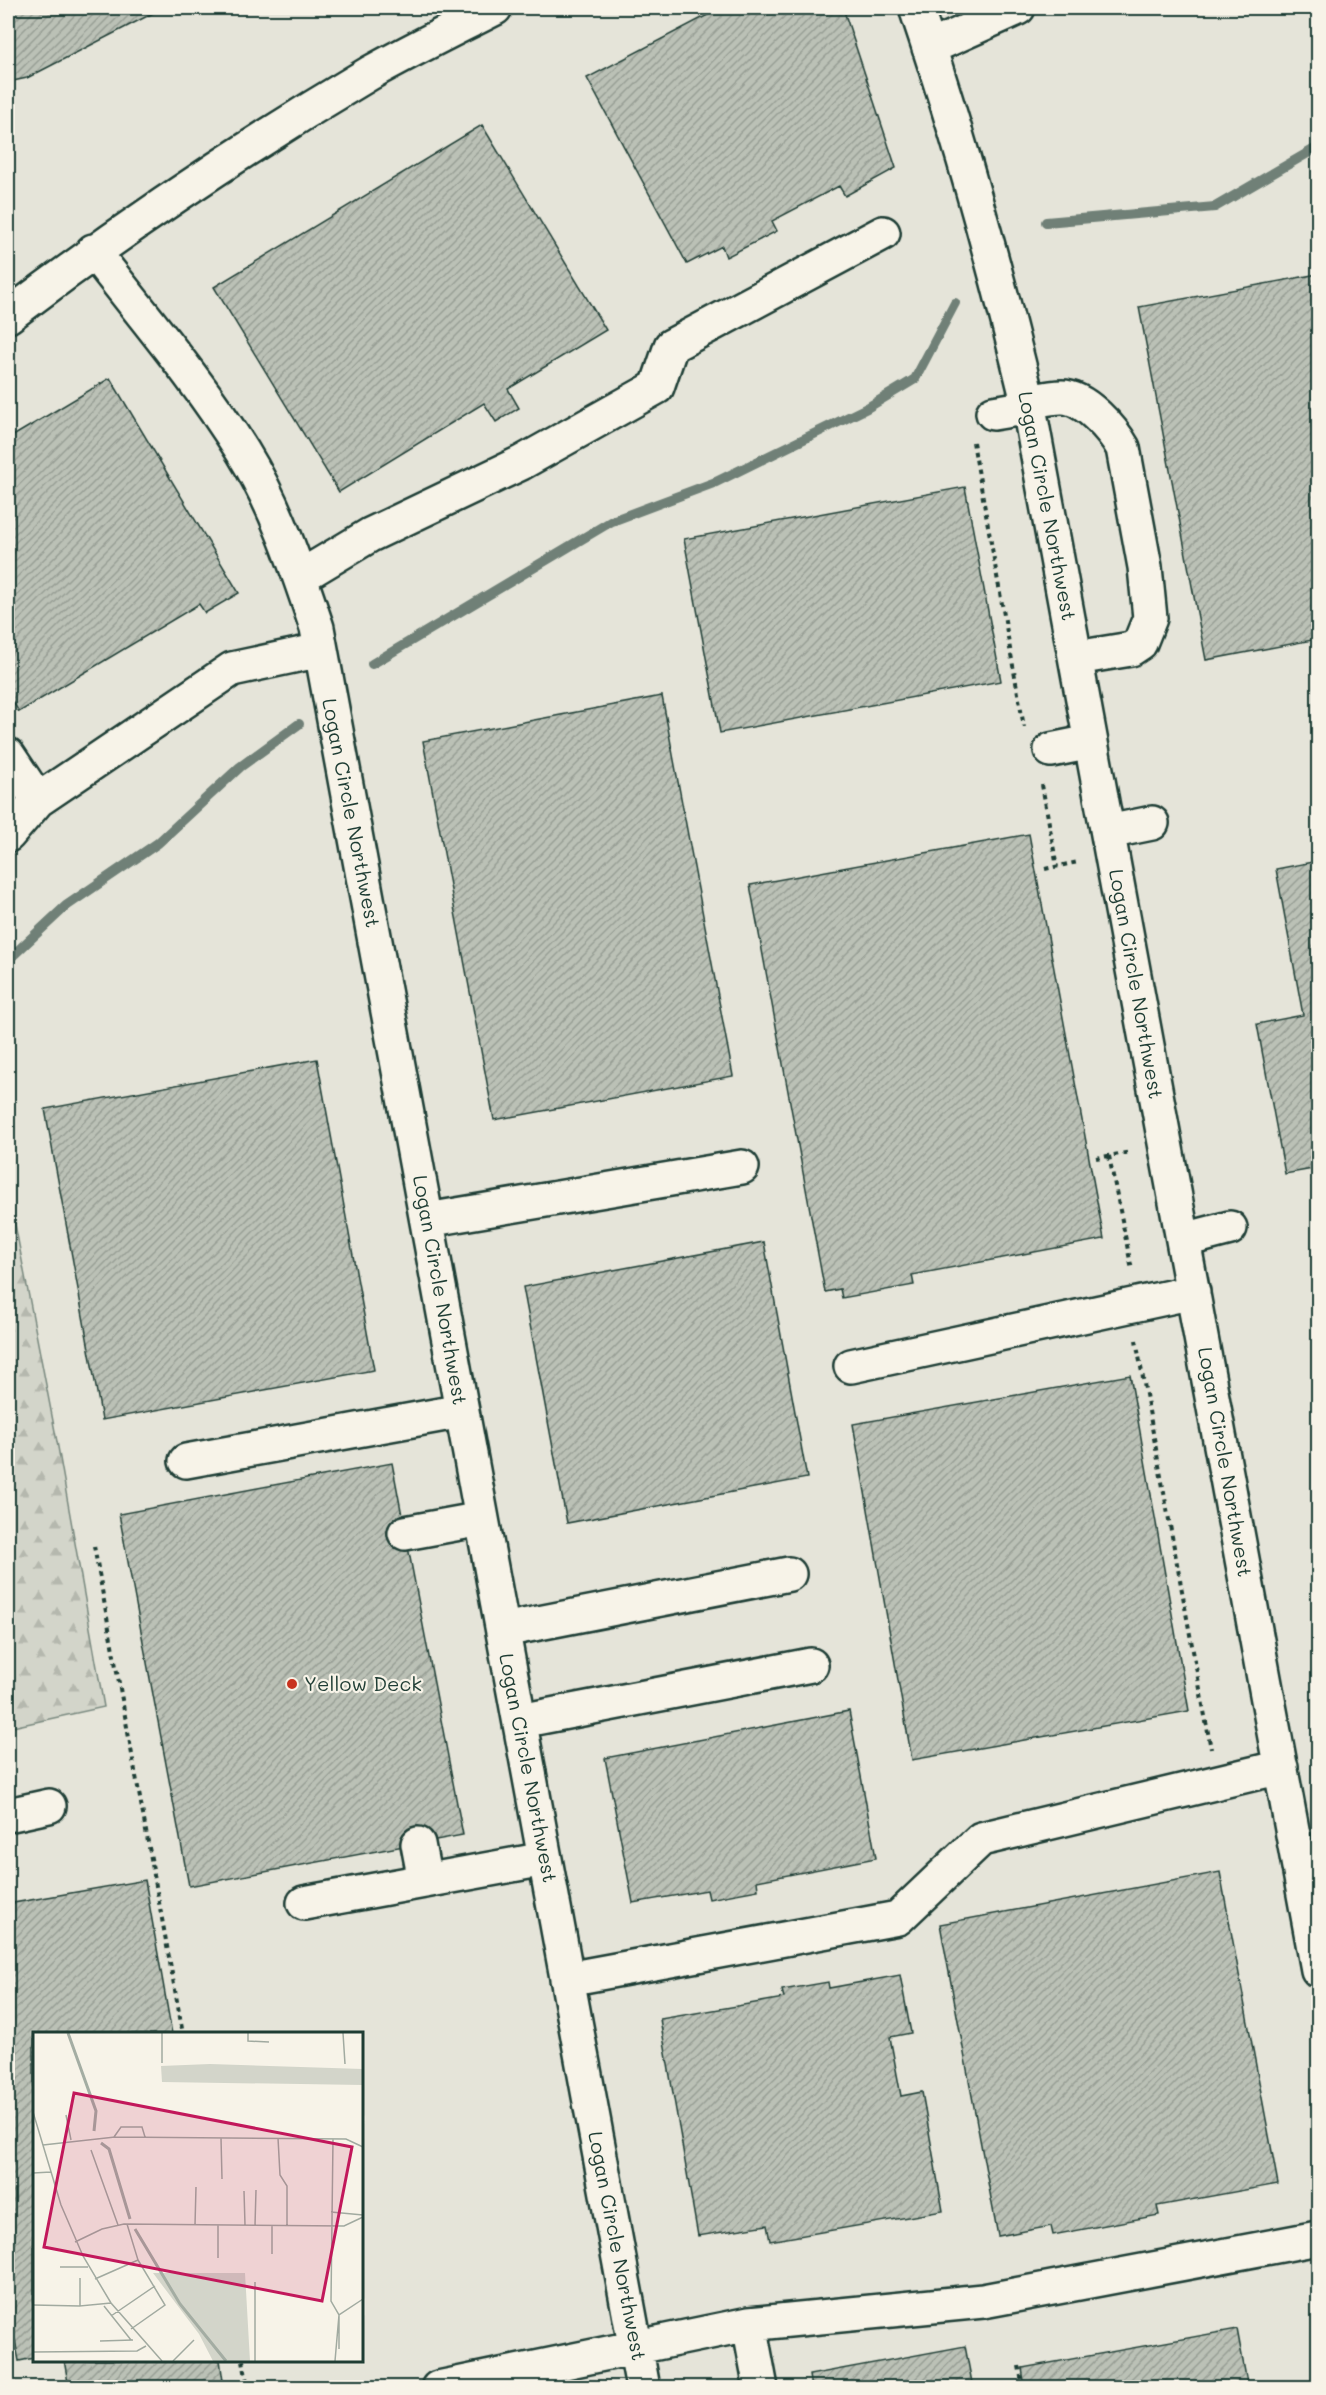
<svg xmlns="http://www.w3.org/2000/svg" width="1326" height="2395" viewBox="0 0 1326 2395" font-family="Mali,sans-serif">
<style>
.built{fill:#e5e4d9;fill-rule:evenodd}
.forest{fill:url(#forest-firs);stroke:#79897f;stroke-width:1.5}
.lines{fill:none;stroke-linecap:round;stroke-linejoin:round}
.stream{stroke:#6f8077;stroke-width:10}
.building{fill:url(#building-hatch);stroke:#1f3d34;stroke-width:1.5}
.minor-casing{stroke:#1f3d34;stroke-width:38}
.path{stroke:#1f3d34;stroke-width:4;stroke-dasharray:4.5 4.5;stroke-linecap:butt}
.minor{stroke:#f7f3e8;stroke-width:33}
.poi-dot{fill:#c8321e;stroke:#f7f3e8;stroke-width:2}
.labels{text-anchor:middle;stroke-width:4.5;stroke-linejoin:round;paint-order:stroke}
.street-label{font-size:20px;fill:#1f3d34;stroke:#f7f3e8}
.poi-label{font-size:20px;fill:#1f3d34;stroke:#f7f3e8;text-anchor:start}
.inset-river{fill:none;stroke:#a4ada3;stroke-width:3}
.inset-road{fill:none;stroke:#a1aaa0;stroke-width:1.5}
.view{fill:#c2185b;fill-opacity:0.15;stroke:#c2185b;stroke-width:3}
.inset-edge{fill:none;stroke:#1f3d34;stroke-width:3}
</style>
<defs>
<pattern id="forest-firs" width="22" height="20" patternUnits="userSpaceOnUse" patternTransform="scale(1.5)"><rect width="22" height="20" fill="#d3d5ca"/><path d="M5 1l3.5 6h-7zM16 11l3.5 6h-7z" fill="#b5b8ae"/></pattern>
<pattern id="building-hatch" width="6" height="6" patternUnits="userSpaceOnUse" patternTransform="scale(1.5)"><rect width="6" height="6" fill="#bbc1b6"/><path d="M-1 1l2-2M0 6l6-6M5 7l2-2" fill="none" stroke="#979e95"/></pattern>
</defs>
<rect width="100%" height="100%" fill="#f7f3e8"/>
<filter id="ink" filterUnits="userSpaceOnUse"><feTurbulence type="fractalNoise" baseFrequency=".0167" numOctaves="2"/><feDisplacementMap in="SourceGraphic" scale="12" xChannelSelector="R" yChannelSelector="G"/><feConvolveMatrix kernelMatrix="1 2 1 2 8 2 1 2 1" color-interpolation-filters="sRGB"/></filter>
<g filter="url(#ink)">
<path class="built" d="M 8,8 L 1318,8 L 1318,2387 L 8,2388 ZM 34,2034 L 362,2034 L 362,2360 L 34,2360 Z"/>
<path class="forest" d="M 8,1188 L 58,1447 L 104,1707 L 8,1728 Z"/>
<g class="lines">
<path class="stream" d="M 1046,222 L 1215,207 L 1318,147
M 372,664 L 612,521 L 716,482 L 867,408 L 915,379 L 955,303
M 8,960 L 66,906 L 158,843 L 240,767 L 299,724"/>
</g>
<path class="building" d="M 8,8 L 163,8 L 27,78 L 8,82 Z
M 721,8 L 843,8 L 896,168 L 845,196 L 839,186 L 772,221 L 777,231 L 726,257 L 722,246 L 687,264 L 587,78 Z
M 482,125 L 606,330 L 508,389 L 519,408 L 496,422 L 484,403 L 339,492 L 214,287 Z
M 1318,274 L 1318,639 L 1206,660 L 1139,307 Z
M 110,378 L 239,593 L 205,613 L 199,604 L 19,712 L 8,694 L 8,439 Z
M 965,487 L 1001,681 L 720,733 L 684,539 Z
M 662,696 L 733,1076 L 494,1120 L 423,741 Z
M 1029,834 L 1104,1239 L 912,1275 L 914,1285 L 842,1298 L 840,1289 L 825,1292 L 750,885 Z
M 1318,861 L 1318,1168 L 1285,1174 L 1257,1024 L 1303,1015 L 1276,869 Z
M 317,1059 L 374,1370 L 102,1420 L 45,1109 Z
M 764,1242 L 807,1478 L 567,1523 L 523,1287 Z
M 1130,1375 L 1189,1711 L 912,1760 L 853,1424 Z
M 392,1463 L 463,1835 L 189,1886 L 119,1514 Z
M 849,1711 L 876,1858 L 757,1881 L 758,1890 L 709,1899 L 707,1890 L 633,1903 L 605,1758 Z
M 1220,1872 L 1278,2184 L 1157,2206 L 1159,2215 L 1053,2235 L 1051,2226 L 998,2236 L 940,1924 Z
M 145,1880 L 172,2034 L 34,2034 L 34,2358 L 19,2361 L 15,2340 L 8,2341 L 8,1904 Z
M 900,1975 L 911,2033 L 890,2037 L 901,2096 L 922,2092 L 943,2211 L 770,2241 L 767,2225 L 698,2236 L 660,2019 L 784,1998 L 782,1990 L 828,1982 L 829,1988 Z
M 1237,2329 L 1248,2388 L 1025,2388 L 1022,2368 Z
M 965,2346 L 973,2388 L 811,2388 L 809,2375 Z
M 64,2360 L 220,2360 L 224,2388 L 69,2388 Z"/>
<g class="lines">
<defs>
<path id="minor" d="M 916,8 C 960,138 996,269 1028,402 L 1318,1970
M 929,48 L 1018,8
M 93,251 C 144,317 199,381 243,452 C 277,507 297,568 317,628 L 643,2388
M 8,316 C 124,228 245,147 370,73 C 411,50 454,29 495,8
M 1028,402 C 1039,400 1051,397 1062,397 C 1085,397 1113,430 1123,448 L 1145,567 L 1150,618 L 1140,643 L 1131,649 L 1076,658
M 993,413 L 1029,407
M 300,577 L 370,535 L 521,463 L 657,387 L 671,346 L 883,233
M 1051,750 L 1091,742
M 8,755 L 38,800 L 232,669 L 321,650
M 1108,832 L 1152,823
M 8,835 L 38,800
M 427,1220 L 742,1167
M 1184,1240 L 1230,1228
M 851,1366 L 1193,1292
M 186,1461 L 462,1411
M 405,1533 L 482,1519
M 503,1630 L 789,1574
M 520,1721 L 811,1665
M 8,1815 L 49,1806
M 418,1844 L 425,1881
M 304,1903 L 545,1859
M 567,1979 L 898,1918 L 981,1839 L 1281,1767
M 749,2324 L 761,2388
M 438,2388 L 749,2324 L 983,2301 L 1318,2238"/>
</defs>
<use href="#minor" class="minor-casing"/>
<path class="path" d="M 973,442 L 1024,727
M 1042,785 L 1057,867
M 1045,869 L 1078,862
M 1109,1156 L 1132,1270
M 1096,1158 L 1131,1152
M 1136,1340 L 1211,1749
M 94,1546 L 183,2034
M 243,2360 L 248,2388
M 1019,2366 L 1023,2388"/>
<use href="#minor" class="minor"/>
</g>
</g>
<circle class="poi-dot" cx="292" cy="1684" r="6"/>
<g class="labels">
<g class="street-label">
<text transform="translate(1047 506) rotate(79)" y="7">Logan Circle Northwest</text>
<text transform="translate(351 813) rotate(79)" y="7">Logan Circle Northwest</text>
<text transform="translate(1136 984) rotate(80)" y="7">Logan Circle Northwest</text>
<text transform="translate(440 1290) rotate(80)" y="7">Logan Circle Northwest</text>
<text transform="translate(1225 1462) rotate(80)" y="7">Logan Circle Northwest</text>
<text transform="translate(528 1768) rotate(79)" y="7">Logan Circle Northwest</text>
<text transform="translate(617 2246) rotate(79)" y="7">Logan Circle Northwest</text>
</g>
<g class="poi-label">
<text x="304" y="1691">Yellow Deck</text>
</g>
</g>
<g transform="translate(33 2032)">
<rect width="330" height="330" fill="#f7f3e8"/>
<path d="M 177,32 L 330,37 L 330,53 L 129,50 L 128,34 ZM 120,241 L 212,241 L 217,329 L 180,329 L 166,302 Z" fill="#d3d5ca"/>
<path class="inset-river" d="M 35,1 L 63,79 L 61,99M 68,111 L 76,117 L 97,187M 102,197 L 147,272 L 193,329"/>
<path class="inset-road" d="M 129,1 L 129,31M 215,1 L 215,9 L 236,10M 310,1 L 312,32M 0,80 L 28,173 L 50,224 L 78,271 L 129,329M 33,83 L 38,108M 81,105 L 88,95 L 109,95 L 112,105M 188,106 L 189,147M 245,106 L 247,143 L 254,154 L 254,194M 300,107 L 298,269 L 306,283 L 302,329M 10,113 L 82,105 L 313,107 L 330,115M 58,118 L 85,193M 0,141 L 18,140M 211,159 L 212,193M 298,180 L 330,183M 162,193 L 163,155M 222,193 L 223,158M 42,210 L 69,197 L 91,192 L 311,194 L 330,185M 239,222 L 239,194M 185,226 L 185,193M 27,235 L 55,235M 47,246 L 47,274 L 78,271M 62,247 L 105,228 L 94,192M 222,250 L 222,329M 0,273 L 47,274M 71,274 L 98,308M 78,284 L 122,254M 98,297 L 132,273 L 105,228M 67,309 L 100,308M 306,317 L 306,283 L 330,267M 0,320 L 104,319 L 113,314M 140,329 L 161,308"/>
<path class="view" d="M 41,61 L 319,115 L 289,269 L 11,215 Z"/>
<rect width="330" height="330" class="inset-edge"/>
</g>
<rect width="1326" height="2395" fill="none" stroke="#f7f3e8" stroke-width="30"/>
<rect x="15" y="15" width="1296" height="2365" fill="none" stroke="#1f3d34" stroke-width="2" filter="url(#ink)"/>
</svg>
